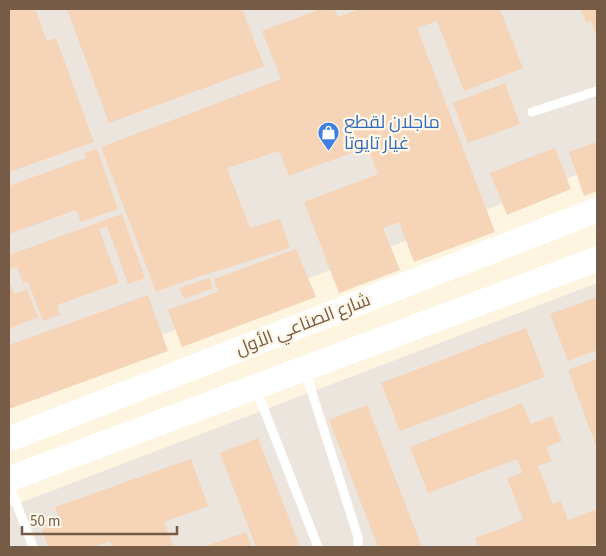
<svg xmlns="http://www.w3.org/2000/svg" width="606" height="556" viewBox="0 0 606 556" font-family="'Source Sans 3',Cairo,sans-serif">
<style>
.industrial{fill:#ece5dd}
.building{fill:#f5d4b7}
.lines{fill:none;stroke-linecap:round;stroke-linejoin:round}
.service{stroke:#fff;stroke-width:9}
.secondary{stroke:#fff;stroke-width:25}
.labels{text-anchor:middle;stroke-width:4.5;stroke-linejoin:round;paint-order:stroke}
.shop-label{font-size:18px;fill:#366cbe;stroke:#fff8e9;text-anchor:start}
.street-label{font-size:18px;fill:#765b46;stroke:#fff8e9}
</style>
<rect width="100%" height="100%" fill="#fef5e1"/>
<path class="industrial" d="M 9,9 L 597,9 L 597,167 L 9,394 Z
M 597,283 L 597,547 L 9,547 L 9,507 Z"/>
<path class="building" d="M 9,9 L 35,9 L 47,41 L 56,38 L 94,142 L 9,172 Z
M 67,9 L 242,9 L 264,66 L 109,123 Z
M 315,9 L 334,9 L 338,17 L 360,9 L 500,9 L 523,68 L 464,91 L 437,21 L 417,28 L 495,232 L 414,262 L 399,222 L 383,228 L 400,270 L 339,293 L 304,202 L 378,174 L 367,147 L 289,176 L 279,151 L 227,168 L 250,228 L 280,219 L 290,248 L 188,280 L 156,292 L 101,147 L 281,79 L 262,31 L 316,11 Z
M 581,9 L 597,9 L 597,38 L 591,21 L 586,23 Z
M 505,83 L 520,124 L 468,143 L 453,103 Z
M 597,142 L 597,191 L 584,196 L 569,152 Z
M 555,148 L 571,189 L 507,215 L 490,173 Z
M 97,149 L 118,209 L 81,222 L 76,210 L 9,234 L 9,186 L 86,158 L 84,153 Z
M 122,214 L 145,278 L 128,284 L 107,226 L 99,229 L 119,283 L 57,305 L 60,315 L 43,321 L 28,282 L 23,283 L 17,267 L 9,270 L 9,255 Z
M 296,249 L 316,297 L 182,347 L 168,310 L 218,292 L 214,279 Z
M 209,278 L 213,288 L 184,299 L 179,288 Z
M 9,279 L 14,294 L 27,289 L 38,317 L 9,329 Z
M 148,295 L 168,351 L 9,409 L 9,345 Z
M 597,297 L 597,350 L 568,361 L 550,314 Z
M 526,328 L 545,377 L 400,431 L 381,383 Z
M 597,359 L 597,449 L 568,370 Z
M 522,403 L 531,424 L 552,416 L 562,441 L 546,447 L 552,461 L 538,466 L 553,504 L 561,501 L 568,520 L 597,509 L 597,543 L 585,547 L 478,547 L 475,538 L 523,520 L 507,478 L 522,473 L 517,459 L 428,493 L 410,447 Z
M 367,405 L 422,547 L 378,547 L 329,420 Z
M 258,438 L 300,547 L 256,547 L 220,453 Z
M 191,459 L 208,506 L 164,522 L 174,547 L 112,547 L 110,541 L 94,547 L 48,547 L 42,530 L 61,523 L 55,507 Z
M 246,532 L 252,547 L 203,547 Z"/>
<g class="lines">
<path class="service" d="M 532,112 L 597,91
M 305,371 L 358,537 L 358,547
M 256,389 L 318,547
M 9,484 L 33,547"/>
<path class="secondary" d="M 9,439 L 597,210
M 9,479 L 597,259"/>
</g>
<defs>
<symbol id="shop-pin" viewBox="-11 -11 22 30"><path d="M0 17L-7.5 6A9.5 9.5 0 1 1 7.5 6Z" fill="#3f7fe0" stroke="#fff8e9"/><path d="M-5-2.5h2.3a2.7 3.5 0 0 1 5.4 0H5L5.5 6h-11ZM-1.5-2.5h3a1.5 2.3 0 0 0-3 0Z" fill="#fff"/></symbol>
</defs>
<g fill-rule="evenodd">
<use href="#shop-pin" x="316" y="120" width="25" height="34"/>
</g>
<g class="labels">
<g class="shop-label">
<text x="344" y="128">ماجلان لقطع<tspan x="344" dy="21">غيار تايوتا</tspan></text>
</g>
<g class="street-label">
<text transform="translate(303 324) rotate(-21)" y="6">شارع الصناعي الأول</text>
</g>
</g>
<rect width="606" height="556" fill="none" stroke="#765b46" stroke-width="20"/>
<path d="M22 526v8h155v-8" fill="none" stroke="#765b46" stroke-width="2.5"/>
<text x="30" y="526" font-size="15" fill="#765b46" stroke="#fff8e9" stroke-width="4" paint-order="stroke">50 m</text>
</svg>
